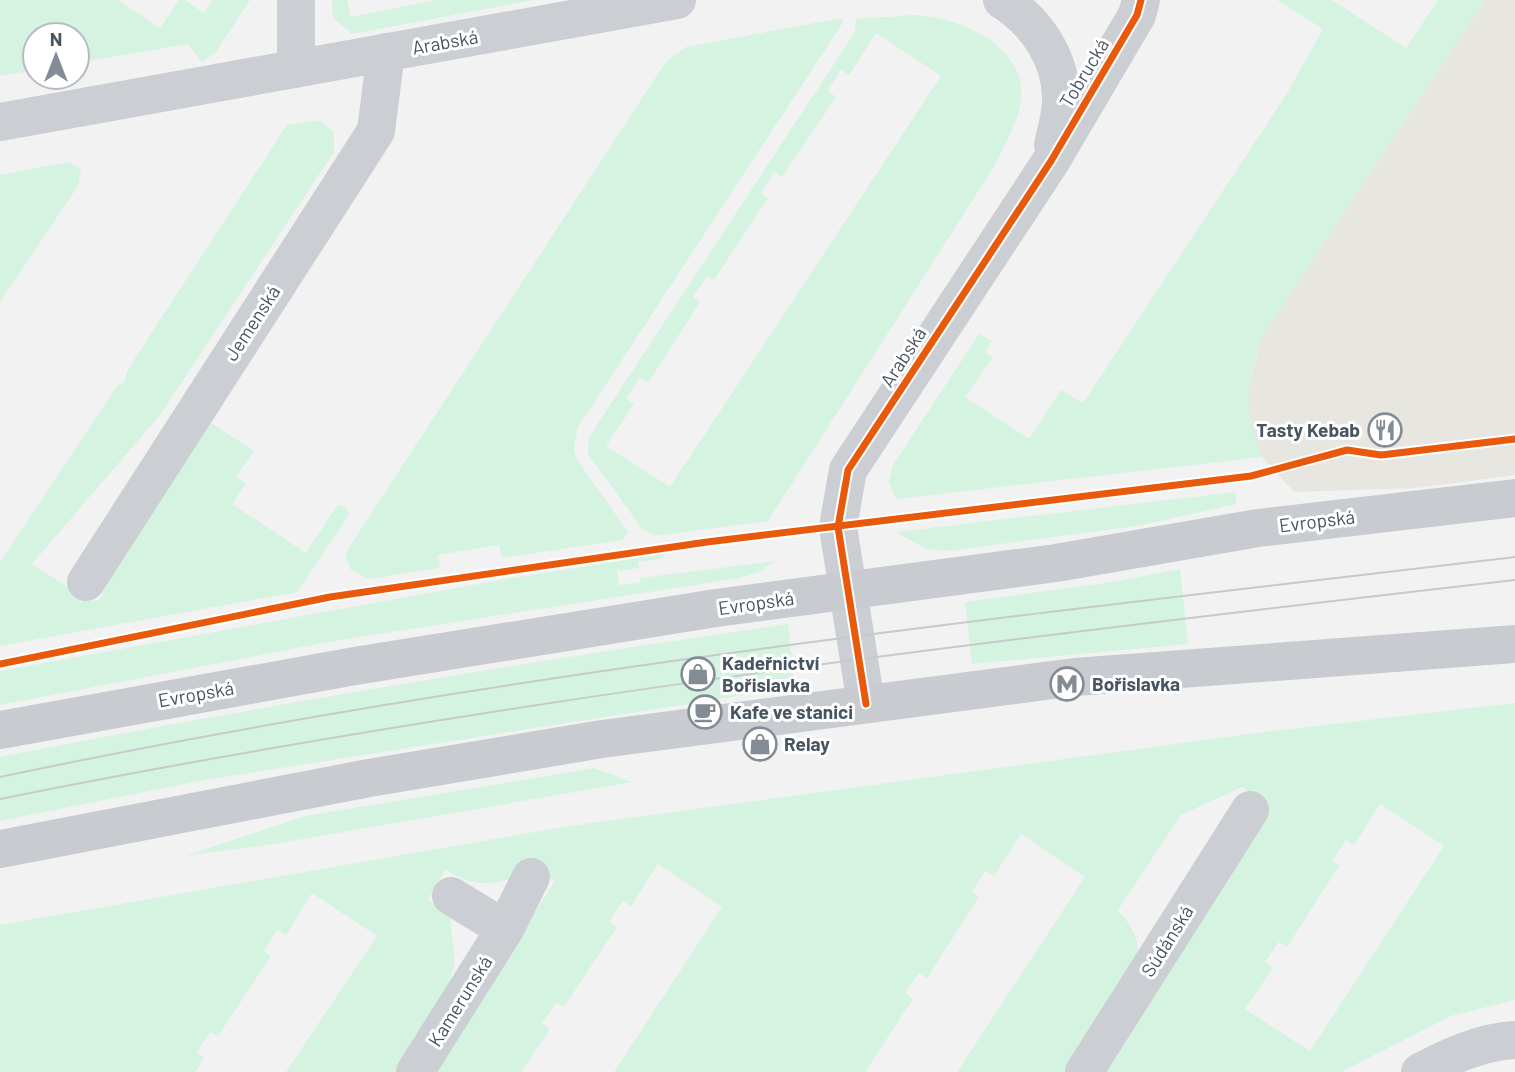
<svg xmlns="http://www.w3.org/2000/svg" width="1515" height="1072" viewBox="0 0 1515 1072" font-family="Barlow,sans-serif">
<style>
.commercial{fill:#e7e6e1}
.green{fill:#d5f3e1;fill-rule:evenodd}
.lines{fill:none;stroke-linecap:round;stroke-linejoin:round}
.minor{stroke:#cbced2;stroke-width:38}
.primary{stroke:#c8ccd0;stroke-width:38}
.tram{stroke:#c7c9cc;stroke-width:2}
.cycleway-casing{stroke:#fff;stroke-width:11}
.cycleway{stroke:#e8590c;stroke-width:7}
.labels{text-anchor:middle;stroke-width:6;stroke-linejoin:round;paint-order:stroke}
.street-label{font-size:19px;fill:#475561;stroke:#fff}
.poi-label{font-size:19px;font-weight:bold;fill:#475561;stroke:#fff;text-anchor:start}
</style>
<rect width="100%" height="100%" fill="#f3f2f2"/>
<path class="commercial" d="M 1485,0 L 1515,0 L 1515,475 L 1416,488 L 1294,492 L 1262,457 L 1251,430 L 1246,396 L 1261,338 Z"/>
<path class="green" d="M 0,0 L 118,0 L 160,28 L 179,0 L 185,0 L 204,13 L 212,0 L 250,0 L 216,52 L 202,62 L 188,44 L 77,63 L 77,35 L 35,35 L 35,70 L 0,76 Z
M 332,0 L 347,0 L 351,17 L 435,0 L 534,0 L 352,34 L 333,18 Z
M 1277,0 L 1332,0 L 1406,48 L 1438,0 L 1485,0 L 1261,338 C 1246,386 1243,410 1262,457 L 896,499 L 889,482 L 893,465 L 979,334 L 992,341 L 985,352 L 993,357 L 965,397 L 1029,439 L 1061,390 L 1083,403 L 1286,95 L 1323,29 Z
M 915,15 C 960,17 1027,46 1021,100 C 1019,121 1004,145 995,165 L 768,521 L 655,536 L 643,530 L 588,454 L 589,437 L 855,32 L 856,19 ZM 876,33 L 941,76 L 670,487 L 606,446 L 634,404 L 626,398 L 640,378 L 648,383 L 700,302 L 693,297 L 707,276 L 714,280 L 768,198 L 761,193 L 774,172 L 782,177 L 836,97 L 828,91 L 841,70 L 849,75 Z
M 842,18 L 842,24 L 578,427 L 574,448 L 576,458 L 628,532 L 623,540 L 502,558 L 499,545 L 438,555 L 440,568 L 368,579 L 351,570 L 346,556 L 348,549 L 665,63 L 686,47 Z
M 319,120 L 334,132 L 334,152 L 160,415 L 32,564 L 89,601 L 100,599 L 171,457 L 199,415 L 254,451 L 236,477 L 246,484 L 232,504 L 306,553 L 338,504 L 346,508 L 349,515 L 297,592 L 0,646 L 0,562 L 117,386 L 124,383 L 128,369 L 287,125 Z
M 68,162 L 81,169 L 78,186 L 0,302 L 0,175 Z
M 1235,492 L 1237,504 L 1137,526 L 948,551 L 926,549 L 896,532 Z
M 663,554 L 664,558 L 638,562 L 639,568 L 617,571 L 619,585 L 640,583 L 640,578 L 775,561 L 760,572 L 739,578 L 334,641 L 0,705 L 0,671 L 512,578 Z
M 1180,569 L 1188,644 L 972,664 L 965,602 L 1112,582 Z
M 788,624 L 795,687 L 205,780 L 0,821 L 0,757 C 261,706 524,662 788,624 Z
M 1515,703 L 1515,1000 L 1451,1016 L 1341,1072 L 1096,1072 L 1269,805 L 1242,787 L 1181,815 L 1118,910 C 1133,928 1140,938 1138,962 L 1068,1072 L 957,1072 L 1085,877 L 1021,834 L 994,876 L 985,871 L 972,892 L 979,897 L 927,978 L 919,973 L 905,993 L 913,999 L 865,1072 L 614,1072 L 722,907 L 658,864 L 631,906 L 623,901 L 609,922 L 617,927 L 564,1007 L 556,1003 L 542,1023 L 550,1029 L 521,1072 L 431,1072 L 555,881 C 538,868 507,882 488,883 C 471,884 459,877 445,870 L 428,900 L 450,917 L 455,962 L 443,1006 L 401,1072 L 286,1072 L 377,936 L 312,893 L 286,935 L 277,930 L 264,951 L 271,956 L 218,1036 L 210,1032 L 197,1052 L 204,1058 L 195,1072 L 0,1072 L 0,925 L 569,826 L 1264,732 ZM 1380,804 L 1444,846 L 1310,1051 L 1245,1009 L 1273,968 L 1265,962 L 1279,942 L 1287,947 L 1339,866 L 1332,861 L 1346,840 L 1354,845 Z
M 594,768 L 632,782 L 274,844 L 185,856 L 305,816 Z"/>
<g class="lines">
<path class="minor" d="M 296,0 L 296,69
M 1002,0 C 1036,21 1062,59 1061,101 C 1061,115 1056,131 1053,145
M 0,122 L 677,0
M 86,582 L 376,131 L 386,52
M 866,704 L 838,527 L 848,470 L 1051,161 L 1137,15 L 1141,0
M 451,896 L 505,929
M 415,1072 L 505,929 L 531,877
M 1084,1072 L 1250,810
M 1420,1072 C 1450,1056 1481,1042 1515,1040"/>
<path class="primary" d="M 0,730 L 355,666 L 716,608 L 1056,563 L 1258,528 L 1515,498
M 0,849 L 369,778 L 602,739 L 1075,677 L 1515,644"/>
<path class="tram" d="M 0,777 C 500,671 1008,617 1515,557
M 0,799 C 501,698 1008,638 1515,580"/>
<defs>
<path id="cycleway" d="M 0,664 L 330,597 L 707,542 L 1251,476 L 1347,450 L 1381,455 L 1515,439
M 866,704 L 838,527 L 848,470 L 1051,161 L 1137,15 L 1141,0"/>
</defs>
<use href="#cycleway" class="cycleway-casing"/>
<use href="#cycleway" class="cycleway"/>
</g>
<defs>
<symbol id="restaurant-ring" viewBox="-11 -11 22 22"><circle r="9.5" fill="#fff" stroke="#838c94" stroke-width="1.5"/><path d="M-5-6h1v4h1v-4h1v4h1v-4h1v5L-1.5 .5V6h-2V.5L-5-1ZM5-6V6H3V1.5H1.5Q1.5-4 5-6Z" fill="#838c94"/></symbol>
<symbol id="shop-ring" viewBox="-11 -11 22 22"><circle r="9.5" fill="#fff" stroke="#838c94" stroke-width="1.5"/><path d="M-5-2.5h2.3a2.7 3.5 0 0 1 5.4 0H5L5.5 6h-11ZM-1.5-2.5h3a1.5 2.3 0 0 0-3 0Z" fill="#838c94"/></symbol>
<symbol id="metro-ring" viewBox="-11 -11 22 22"><circle r="9.5" fill="#fff" stroke="#838c94" stroke-width="1.5"/><path d="M-5.5 5V-5H-3L0 0L3-5H5.5V5H3V-.5L0 4L-3-.5V5Z" fill="#838c94"/></symbol>
<symbol id="cafe-ring" viewBox="-11 -11 22 22"><circle r="9.5" fill="#fff" stroke="#838c94" stroke-width="1.5"/><path d="M-5.5-4.5H6V0H3Q3 3.5 0 3.5H-2.5Q-5.5 3.5-5.5 0ZM3-3.2v2h1.7v-2ZM-6 4.5H4V6H-6Z" fill="#838c94"/></symbol>
</defs>
<g fill-rule="evenodd">
<use href="#restaurant-ring" x="1366" y="411" width="38" height="38"/>
<use href="#shop-ring" x="679" y="655" width="38" height="38"/>
<use href="#metro-ring" x="1048" y="665" width="38" height="38"/>
<use href="#cafe-ring" x="686" y="693" width="38" height="38"/>
<use href="#shop-ring" x="741" y="725" width="38" height="38"/>
</g>
<g class="labels">
<g class="street-label">
<text transform="translate(445 42) rotate(-10)" y="7">Arabská</text>
<text transform="translate(1084 73) rotate(-59)" y="7">Tobrucká</text>
<text transform="translate(252 323) rotate(-57)" y="7">Jemenská</text>
<text transform="translate(903 357) rotate(-57)" y="7">Arabská</text>
<text transform="translate(1317 521) rotate(-7)" y="7">Evropská</text>
<text transform="translate(756 603) rotate(-8)" y="7">Evropská</text>
<text transform="translate(196 694) rotate(-10)" y="7">Evropská</text>
<text transform="translate(1167 941) rotate(-58)" y="7">Súdánská</text>
<text transform="translate(460 1001) rotate(-58)" y="7">Kamerunská</text>
</g>
<g class="poi-label">
<text x="1360" y="437" text-anchor="end">Tasty Kebab</text>
<text x="722" y="670">Kadeřnictví<tspan x="722" dy="22">Bořislavka</tspan></text>
<text x="1092" y="691">Bořislavka</text>
<text x="730" y="719">Kafe ve stanici</text>
<text x="784" y="751">Relay</text>
</g>
</g>
<g transform="translate(56 56)"><circle r="33" fill="#ffffff" stroke="#b5bbc0" stroke-width="2"/>
<path d="M0-5L12 26L0 18L-12 26Z" fill="#838c94"/>
<text y="-10" font-size="19" font-weight="bold" text-anchor="middle" fill="#475561">N</text>
</g>
</svg>
